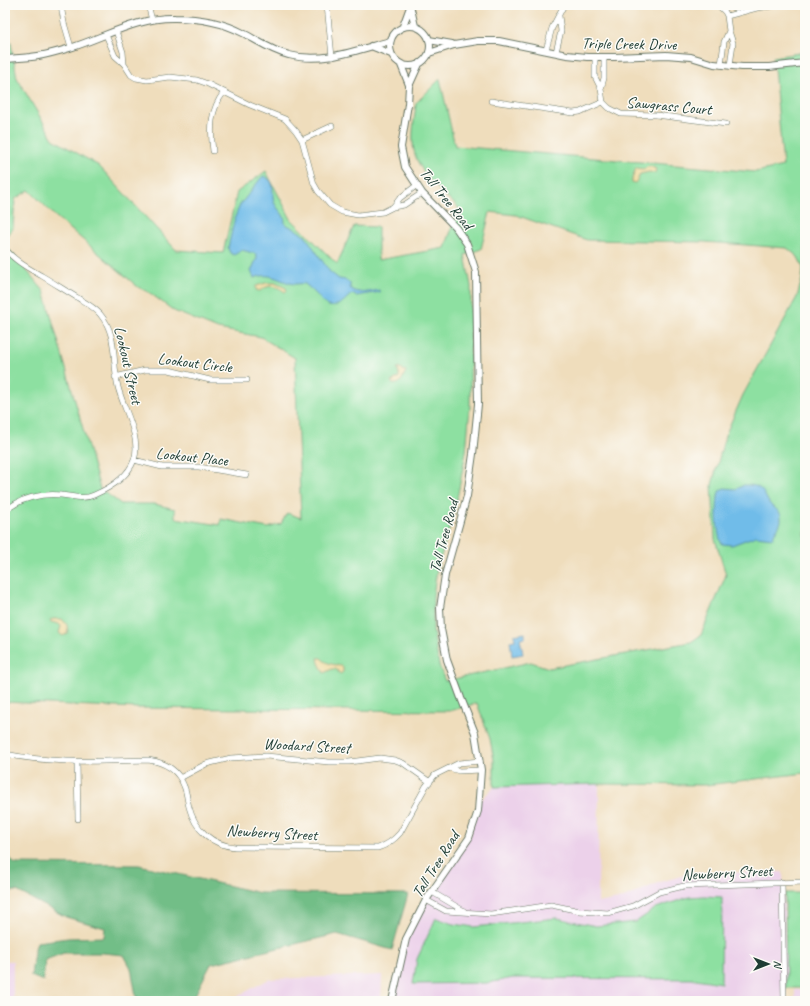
<svg xmlns="http://www.w3.org/2000/svg" width="810" height="1006" viewBox="0 0 810 1006" font-family="Caveat,sans-serif">
<style>
.built{fill:#ecd1ea}
.green{fill:#8de0a1;stroke:#568e6a;fill-rule:evenodd}
.forest{fill:#72be87;stroke:#487e5e}
.sand{fill:#eeda9e;stroke:#868c69}
.water{fill:#70bce9;stroke:#487c8e}
.lines{fill:none;stroke-linecap:round;stroke-linejoin:round}
.minor-casing{stroke:#687564;stroke-width:6}
.tertiary-casing{stroke:#687564;stroke-width:8}
.minor{stroke:#fff;stroke-width:5}
.tertiary{stroke:#fff;stroke-width:6}
.labels{text-anchor:middle;stroke-width:3;stroke-linejoin:round;paint-order:stroke}
.street-label{font-size:16px;fill:#1f3d34;stroke:#fdfcf7}
</style>
<rect width="100%" height="100%" fill="#fdfcf7"/>
<filter id="ink" filterUnits="userSpaceOnUse"><feTurbulence type="fractalNoise" baseFrequency=".025" numOctaves="2"/><feDisplacementMap in="SourceGraphic" scale="8" xChannelSelector="R" yChannelSelector="G"/><feConvolveMatrix kernelMatrix="1 2 1 2 8 2 1 2 1" color-interpolation-filters="sRGB"/></filter>
<filter id="wash" filterUnits="userSpaceOnUse"><feTurbulence type="fractalNoise" baseFrequency=".012" numOctaves="4" result="noise"/><feDisplacementMap in="SourceGraphic" scale="16" xChannelSelector="R" yChannelSelector="G"/><feGaussianBlur stdDeviation="0.9" result="paint"/><feColorMatrix in="noise" values="0 0 0 0 0 0 0 0 0 0 0 0 0 0 0 0 0 1.4 0 .05"/><feComposite in="paint" operator="in"/></filter>
<g filter="url(#wash)">
<rect width="100%" height="100%" fill="#efddbc"/>
<path class="built" d="M 599,784 L 598,903 L 624,898 L 660,882 L 692,873 L 783,872 L 786,1001 L 395,1001 L 395,991 L 406,939 L 432,892 L 469,838 L 479,802 L 494,787 Z
M 5,961 L 13,961 L 13,1001 L 5,1001 Z
M 382,975 L 381,1001 L 204,1001 L 204,996 L 235,998 L 269,979 Z
M 795,990 L 805,990 L 805,1001 L 795,1001 Z"/>
<path class="green" d="M 5,34 L 11,43 L 17,78 L 53,139 L 99,166 L 176,250 L 223,253 L 237,192 L 266,171 L 291,219 L 337,264 L 354,226 L 378,227 L 378,260 L 445,248 L 459,208 C 441,191 414,170 413,143 C 412,130 415,116 416,103 L 440,79 L 455,146 L 756,172 L 783,166 L 773,57 L 805,52 L 805,773 L 706,785 L 599,784 L 494,787 L 494,760 L 490,739 L 477,703 L 450,711 L 138,708 L 5,702 L 5,245 L 44,291 L 100,489 L 121,504 L 154,504 L 175,509 L 175,518 L 220,525 L 221,519 L 268,528 L 281,524 L 287,513 L 301,518 L 295,358 L 261,337 L 218,329 L 174,311 L 150,293 L 138,287 L 55,216 L 29,190 L 15,199 L 13,227 L 5,238 ZM 490,212 L 516,215 L 587,240 L 705,242 L 787,248 L 798,257 L 803,268 L 802,279 L 797,297 L 743,395 L 725,436 L 712,485 L 715,539 L 726,575 L 701,635 L 691,642 L 549,668 L 531,662 L 445,681 L 439,665 L 433,631 L 433,596 L 437,569 L 454,514 L 466,452 L 470,406 L 471,286 L 465,255 L 481,249 Z
M 785,893 L 805,893 L 805,988 L 786,988 Z
M 704,896 L 722,897 L 721,983 L 696,979 L 513,978 L 487,983 L 413,984 L 417,959 L 436,918 L 454,924 L 474,927 L 557,918 L 596,926 L 636,922 L 656,908 L 689,897 Z"/>
<path class="forest" d="M 5,855 L 7,855 L 15,864 L 139,865 L 260,893 L 408,894 L 392,950 L 337,934 L 211,964 L 192,1001 L 137,1001 L 131,968 L 124,955 L 103,953 L 64,953 L 45,960 L 43,981 L 31,976 L 34,952 L 37,942 L 68,938 L 104,937 L 105,928 L 66,917 L 17,891 L 5,891 Z"/>
<path class="sand" d="M 650,166 L 656,169 L 655,173 L 649,172 L 640,174 L 637,181 L 635,183 L 632,182 L 632,179 L 636,168 L 643,169 Z
M 266,283 L 275,283 L 286,288 L 287,291 L 285,292 C 276,285 268,284 260,291 L 256,290 L 256,286 Z
M 397,368 L 406,371 C 402,378 402,385 393,384 L 391,382 L 399,377 L 399,373 Z
M 53,619 L 62,619 L 67,625 L 68,633 L 63,636 L 59,633 L 61,626 L 59,624 L 51,622 L 50,620 Z
M 318,658 L 321,658 C 327,664 333,665 341,665 L 343,668 L 343,672 L 340,674 L 336,669 L 332,669 L 324,673 L 319,663 Z"/>
<path class="water" d="M 264,176 C 277,182 271,192 274,202 C 278,212 285,212 285,224 L 295,229 L 306,237 L 330,272 L 339,279 L 346,280 L 350,283 L 350,288 C 358,295 369,292 379,290 L 380,292 L 356,296 L 352,294 C 347,297 344,303 337,305 C 327,310 322,301 317,295 C 313,291 309,287 305,284 C 301,283 299,284 295,284 C 279,282 272,271 254,278 L 251,271 L 257,258 L 256,254 L 242,250 L 234,255 L 230,253 L 228,248 L 235,217 L 240,205 L 261,178 Z
M 744,485 C 749,485 755,485 759,488 C 765,492 766,499 770,504 C 774,510 781,509 781,518 C 782,526 773,532 773,538 L 756,536 L 732,545 L 722,544 C 716,535 716,503 719,492 L 724,488 L 736,489 Z
M 525,633 L 525,638 L 520,639 L 523,654 L 512,656 L 510,641 L 515,640 L 514,635 Z"/>
</g>
<g filter="url(#ink)">
<g class="lines">
<defs>
<path id="minor" d="M 61,5 L 64,23 L 71,47
M 148,5 L 152,20
M 327,5 L 332,57
M 718,5 L 725,12 L 727,16 L 729,31 L 733,43 L 730,66
M 727,16 L 757,8 L 779,5
M 116,31 L 123,52 L 124,64
M 106,35 L 115,56 L 124,64 L 131,75 L 136,78 L 147,80 L 170,77 L 197,80 L 208,84 L 250,105 L 285,119 L 296,131 L 302,140 L 314,184 L 318,191 L 330,205 L 342,212 L 358,215 L 383,212 L 393,207 L 404,205 L 422,193
M 546,50 L 552,28 L 564,5
M 556,52 L 561,31 L 559,16
M 595,57 L 595,77 L 601,89 L 604,78 L 604,57
M 721,65 L 724,42 L 729,31
M 601,89 L 603,102 L 609,108 L 621,114 L 656,115 L 726,124
M 491,101 L 573,113 L 580,112 L 603,102
M 302,140 L 332,126
M 213,151 C 210,129 210,110 224,92
M 393,207 L 400,198 L 417,185
M 5,249 C 15,261 28,268 42,276 C 54,283 66,291 78,298 C 86,303 94,307 100,314 C 118,335 112,362 118,387 C 123,408 142,438 134,460 C 128,477 110,488 94,495 C 83,500 73,496 61,495 C 43,493 18,498 5,512
M 115,377 L 145,370 L 169,370 L 210,380 L 247,380
M 134,460 L 162,467 L 199,467 L 247,475
M 5,754 C 53,764 100,761 148,760 C 164,762 178,770 184,786 C 187,793 187,800 189,807 C 195,830 212,845 235,847 L 378,848 C 387,845 394,840 400,833 L 426,786 L 435,775 L 459,763 L 480,761
M 77,762 L 78,819
M 449,768 L 459,771 L 481,770
M 180,778 L 206,764 L 231,758 L 266,756 L 329,762 L 349,762 L 380,758 L 395,760 L 403,763 L 430,782
M 782,882 L 784,1001
M 432,892 L 464,911
M 426,900 L 446,911 L 491,914 L 551,905 L 580,911 L 608,913 L 633,906 L 659,892 L 684,886 L 805,882"/>
<path id="tertiary" d="M 410,5 L 415,26
M390 46a20 20 0 1 1 40 0a20 20 0 1 1-40 0Z
M 403,26 L 410,7
M 429,40 L 452,44
M 371,46 L 391,54
M 429,53 L 454,45 L 478,41 L 499,41 L 567,55 L 587,57 L 614,57 L 666,55 L 691,57 L 714,64 L 742,67 L 769,67 L 805,63
M 5,59 C 16,58 27,58 38,56 C 49,54 60,51 70,48 C 105,37 138,17 175,18 C 198,18 222,22 243,33 C 258,41 272,51 289,55 C 323,64 357,50 390,41
M 401,65 L 409,85
M 392,1001 L 406,939 L 426,900 L 469,838 L 478,811 L 481,770 L 475,733 L 461,698 L 447,660 L 441,629 L 440,608 L 445,575 L 467,496 L 473,454 L 478,404 L 476,272 L 467,244 L 456,228 L 422,193 L 405,167 L 401,147 L 408,104 L 409,86 L 419,64"/>
</defs>
<use href="#minor" class="minor-casing"/>
<use href="#tertiary" class="tertiary-casing"/>
<use href="#minor" class="minor"/>
<use href="#tertiary" class="tertiary"/>
</g>
</g>
<g class="labels">
<g class="street-label">
<text transform="translate(629 43) rotate(1)" y="6">Triple Creek Drive</text>
<text transform="translate(669 105) rotate(5)" y="6">Sawgrass Court</text>
<text transform="translate(447 198) rotate(51)" y="6">Tall Tree Road</text>
<text transform="translate(195 362) rotate(7)" y="6">Lookout Circle</text>
<text transform="translate(129 365) rotate(77)" y="6">Lookout Street</text>
<text transform="translate(192 456) rotate(6)" y="6">Lookout Place</text>
<text transform="translate(443 536) rotate(-75)" y="6">Tall Tree Road</text>
<text transform="translate(307 745) rotate(3)" y="6">Woodard Street</text>
<text transform="translate(272 832) rotate(3)" y="6">Newberry Street</text>
<text transform="translate(435 864) rotate(-58)" y="6">Tall Tree Road</text>
<text transform="translate(727 872) rotate(-3)" y="6">Newberry Street</text>
</g>
</g>
<rect width="810" height="1006" fill="none" stroke="#fdfcf7" stroke-width="20"/>
<g transform="translate(768 964) rotate(90)" stroke="#fdfcf7" stroke-width="3" paint-order="stroke">
<path d="M0-3L7 15L0 10L-7 15Z" fill="#1f3d34"/>
<text y="-6" font-size="11" font-weight="bold" text-anchor="middle" fill="#1f3d34">N</text>
</g>
</svg>
